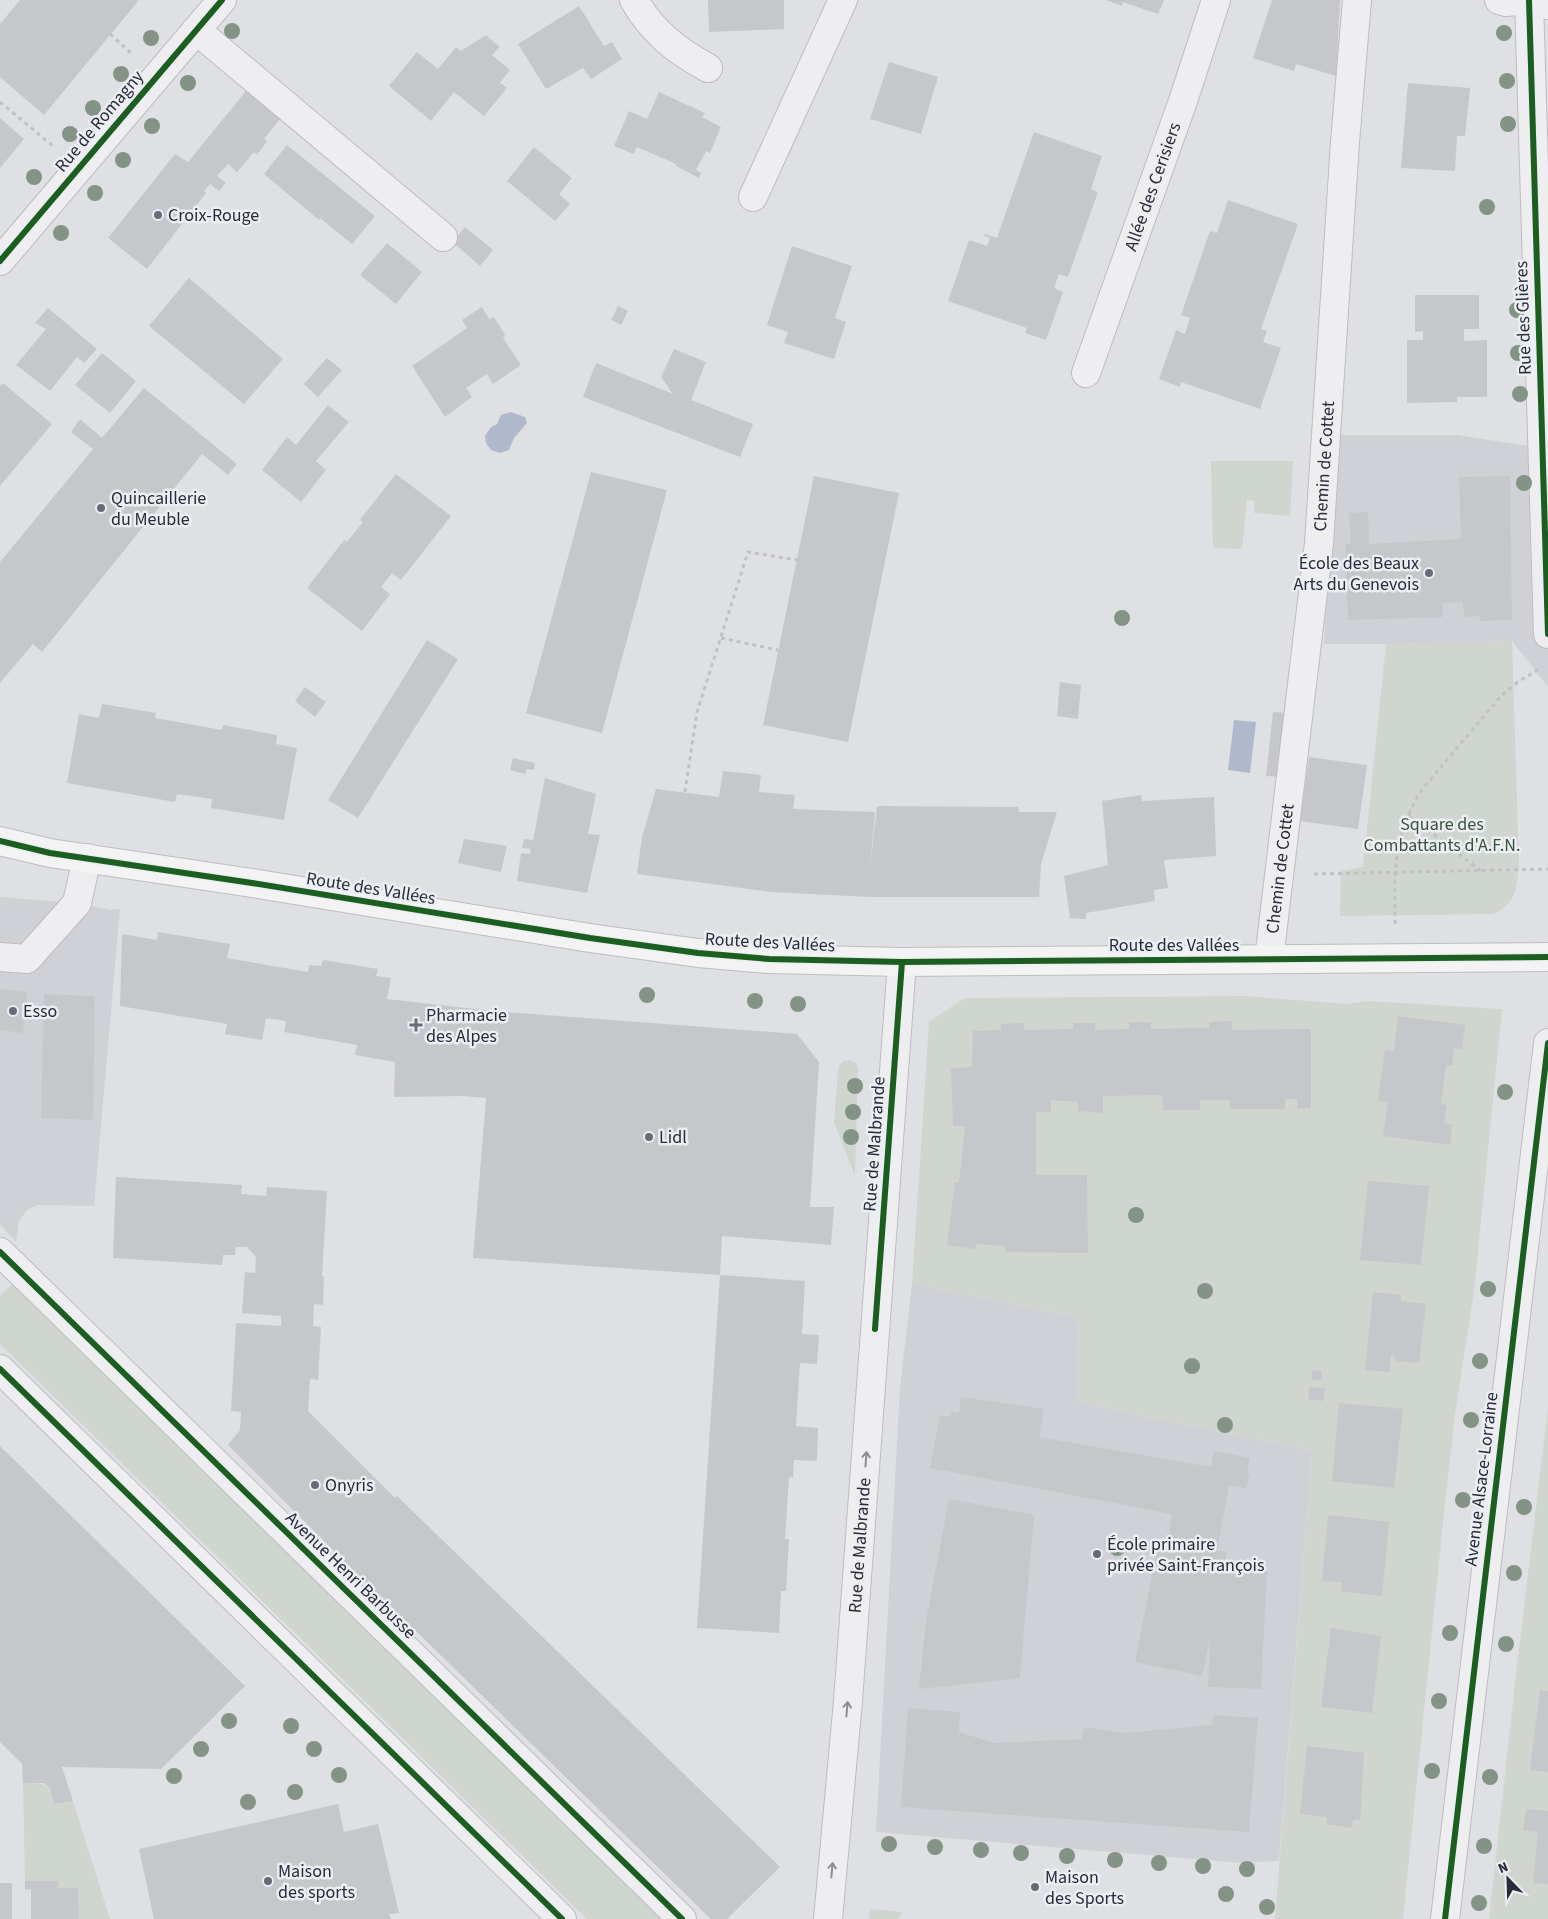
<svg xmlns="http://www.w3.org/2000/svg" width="1548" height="1919" viewBox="0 0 1548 1919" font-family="'Source Sans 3',sans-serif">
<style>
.built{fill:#d0d1d7}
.green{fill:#ced6cf}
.water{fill:#b0b8cb}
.building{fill:#c6c7cb}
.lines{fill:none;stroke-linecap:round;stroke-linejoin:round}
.minor-casing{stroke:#bcbdc0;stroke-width:30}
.major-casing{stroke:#bcbdc0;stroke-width:30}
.path{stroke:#c0c1c6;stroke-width:3;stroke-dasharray:4 4;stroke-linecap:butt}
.minor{stroke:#eeeef0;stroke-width:28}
.major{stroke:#f3f3f4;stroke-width:28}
.cycleway-casing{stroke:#eceef3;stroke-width:9}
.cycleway{stroke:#1b5e20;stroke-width:6}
.tree{fill:#839385}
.oneway{stroke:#8b8c95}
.poi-dot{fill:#686a75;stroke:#eceef3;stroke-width:2}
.labels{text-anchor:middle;stroke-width:5;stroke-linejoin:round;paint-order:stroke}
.street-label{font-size:18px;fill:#282b3a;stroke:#eceef3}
.poi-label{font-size:18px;fill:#282b3a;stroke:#eceef3;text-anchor:start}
.park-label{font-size:18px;fill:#375438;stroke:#eceef3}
</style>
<rect width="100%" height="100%" fill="#dfe0e3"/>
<path class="built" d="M 1339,435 L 1457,435 L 1548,449 L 1548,687 L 1512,641 L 1386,644 L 1324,644 L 1332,502 Z
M 0,897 L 77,903 L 111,910 L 120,909 L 94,1206 L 38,1205 L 27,1210 L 19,1221 L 16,1242 L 0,1224 Z
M 912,1284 L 1079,1318 L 1076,1402 L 1312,1451 L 1279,1861 L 1241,1863 L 876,1832 L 900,1387 Z"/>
<path class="green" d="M 1211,461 L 1293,461 L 1290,516 L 1254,513 L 1254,501 L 1247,500 L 1242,549 L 1213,548 Z
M 1512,641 L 1519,866 C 1516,890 1517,903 1493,914 L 1340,916 L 1341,871 L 1363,867 L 1386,644 Z
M 1246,996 L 1347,1004 L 1368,1001 L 1502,1009 L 1474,1291 L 1455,1415 L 1444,1513 L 1403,1919 L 1275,1919 L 1312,1451 L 1076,1402 L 1079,1318 L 912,1284 L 929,1022 L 964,998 Z
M 850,1060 L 856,1063 L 858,1068 L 855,1176 L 834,1122 L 838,1071 L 839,1065 L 844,1061 Z
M 13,1283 L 662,1919 L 587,1919 L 0,1344 L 0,1296 Z
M 1548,1407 L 1548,1919 L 1489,1919 L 1517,1666 Z
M 23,1783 C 44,1783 48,1781 54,1804 L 73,1801 L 110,1919 L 79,1919 L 78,1888 L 58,1888 L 59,1881 L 25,1881 Z
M 870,1909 L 903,1912 L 898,1919 L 869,1919 Z"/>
<path class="water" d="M 511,412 L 525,417 L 527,423 L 514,438 L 509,450 L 500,453 L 491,450 L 486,443 L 485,436 L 491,427 L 497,424 L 501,415 Z
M 1234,720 L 1256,722 L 1250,773 L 1228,770 Z"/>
<path class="building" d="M 20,0 L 139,0 L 44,115 L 0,77 L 0,24 Z
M 708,0 L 784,0 L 784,29 L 709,32 Z
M 1106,0 L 1164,0 L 1158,14 L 1123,2 L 1122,6 Z
M 1272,0 L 1340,0 L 1336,76 L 1296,64 L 1294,71 L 1253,58 Z
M 579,6 L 604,46 L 612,42 L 622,59 L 591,79 L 583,68 L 546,89 L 518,44 Z
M 486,35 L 500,47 L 492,55 L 510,70 L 500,83 L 507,88 L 484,116 L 454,92 L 431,121 L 389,86 L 417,52 L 438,69 L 456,47 L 461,51 Z
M 889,62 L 938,77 L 921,134 L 870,119 Z
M 1408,83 L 1470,88 L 1465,136 L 1457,136 L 1455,171 L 1401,168 Z
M 246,91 L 280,119 L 264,139 L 267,141 L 257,155 L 254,152 L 237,172 L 228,164 L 217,176 L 226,183 L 219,191 L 210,184 L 204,191 L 206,193 L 147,269 L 108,238 L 175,154 L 188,162 Z
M 659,92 L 705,113 L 702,117 L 721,127 L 710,153 L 706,151 L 696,170 L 701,173 L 699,178 L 676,166 L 676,164 L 637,147 L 634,154 L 614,146 L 629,111 L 647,119 Z
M 0,118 L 24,139 L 0,168 Z
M 1034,132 L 1102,156 L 1091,189 L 1098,192 L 1068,277 L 1059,274 L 1054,288 L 1063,292 L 1046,340 L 1025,333 L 1027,328 L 948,301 L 969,240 L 987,246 L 990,238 L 984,236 L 985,234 L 997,238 Z
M 287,145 L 375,216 L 352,244 L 320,218 L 319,220 L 264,174 Z
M 534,147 L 572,178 L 559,194 L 570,204 L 555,221 L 507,181 Z
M 1228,200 L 1298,224 L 1261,329 L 1267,331 L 1263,342 L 1281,348 L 1260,409 L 1181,382 L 1180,387 L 1159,379 L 1176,330 L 1185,334 L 1190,318 L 1181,315 L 1210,231 L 1217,233 Z
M 465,227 L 493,250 L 480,266 L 453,242 Z
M 387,243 L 422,272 L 396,304 L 360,275 Z
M 792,246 L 852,266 L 835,318 L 846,322 L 834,359 L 784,343 L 788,332 L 767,325 Z
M 189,278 L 283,359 L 244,404 L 149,326 Z
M 1415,295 L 1479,295 L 1479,329 L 1464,329 L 1464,341 L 1487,340 L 1487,397 L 1457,397 L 1457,402 L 1407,403 L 1407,340 L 1423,340 L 1423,331 L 1415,332 Z
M 618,306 L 628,311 L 621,325 L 611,320 Z
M 482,307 L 489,319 L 494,317 L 505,335 L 503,338 L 521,365 L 493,384 L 487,374 L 466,388 L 472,397 L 445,417 L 412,366 L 467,328 L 462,320 Z
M 48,308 L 97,349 L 84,363 L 77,357 L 50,391 L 16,365 L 46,329 L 35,323 Z
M 674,349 L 706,362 L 691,400 L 753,424 L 740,457 L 583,397 L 596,363 L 673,394 L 661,377 Z
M 102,353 L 136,381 L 110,413 L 75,385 Z
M 327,358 L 342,370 L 318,397 L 304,384 Z
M 3,383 L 52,424 L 0,486 L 0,386 Z
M 144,388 L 237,464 L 228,475 L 202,454 L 42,652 L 33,644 L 0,683 L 0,562 L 93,449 L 71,432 L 80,419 L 102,438 Z
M 328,405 L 349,422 L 316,461 L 326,470 L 301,502 L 262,470 L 287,437 L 296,445 Z
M 591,472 L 667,490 L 602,733 L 526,713 Z
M 396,474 L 451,516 L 401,580 L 392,573 L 381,587 L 390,594 L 362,631 L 307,588 L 344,540 L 347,542 L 363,522 L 360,520 Z
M 814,476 L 899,493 L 848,742 L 763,725 Z
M 1510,476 L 1512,620 L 1480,621 L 1479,616 L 1464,617 L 1463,602 L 1442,603 L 1443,617 L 1348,620 L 1345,544 L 1351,544 L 1349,513 L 1368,512 L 1369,544 L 1461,539 L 1459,477 Z
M 427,640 L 458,659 L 358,818 L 328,800 Z
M 1060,682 L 1081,685 L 1078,719 L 1057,716 Z
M 305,687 L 326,702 L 315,717 L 295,701 Z
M 102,704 L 156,713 L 155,718 L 189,724 L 222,730 L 223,725 L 277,735 L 276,744 L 297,748 L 284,820 L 211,808 L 212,799 L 177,794 L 175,802 L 67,783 L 79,714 L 99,718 Z
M 1273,712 L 1288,713 L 1280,777 L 1266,776 Z
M 1309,757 L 1367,765 L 1358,829 L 1300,821 Z
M 513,758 L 535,763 L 534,770 L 527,769 L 525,774 L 510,770 Z
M 723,771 L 761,775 L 759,792 L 795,795 L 793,809 L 875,812 L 870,867 L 877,806 L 1018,807 L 1019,812 L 1057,812 L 1041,864 L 1039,897 L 869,897 L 771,892 L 637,874 L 642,837 L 656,789 L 719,797 Z
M 545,778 L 596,794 L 588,834 L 600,835 L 587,893 L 517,881 L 521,853 L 530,854 L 531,849 L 522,848 L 524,839 L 533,840 Z
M 1141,795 L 1142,801 L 1214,797 L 1216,856 L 1164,860 L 1168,888 L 1154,890 L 1155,901 L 1086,913 L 1086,919 L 1070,918 L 1064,876 L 1108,865 L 1102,801 Z
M 464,839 L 507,846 L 501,872 L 458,863 Z
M 158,932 L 230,944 L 227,958 L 308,972 L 309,965 L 321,966 L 323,960 L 378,969 L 376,976 L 391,978 L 387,999 L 493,1011 L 797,1034 L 819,1062 L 810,1207 L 834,1207 L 831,1245 L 722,1236 L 720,1275 L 473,1258 L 486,1098 L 463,1096 L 394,1097 L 395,1062 L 355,1055 L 357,1045 L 284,1032 L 286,1021 L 266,1018 L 262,1040 L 225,1034 L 227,1024 L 120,1006 L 122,934 L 157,940 Z
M 0,989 L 27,992 L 23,1033 L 0,1030 Z
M 44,994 L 95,996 L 93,1120 L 41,1118 Z
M 1398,1016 L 1465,1025 L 1462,1049 L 1454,1048 L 1452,1066 L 1446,1065 L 1441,1104 L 1447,1105 L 1444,1123 L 1452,1124 L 1450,1145 L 1383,1136 L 1388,1102 L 1378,1101 L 1381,1078 L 1385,1050 L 1394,1051 Z
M 1232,1021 L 1232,1030 L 1311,1029 L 1311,1108 L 1297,1109 L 1297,1099 L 1285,1099 L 1285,1109 L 1230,1109 L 1230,1100 L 1200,1100 L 1200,1110 L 1163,1110 L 1162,1095 L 1103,1096 L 1103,1113 L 1078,1111 L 1078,1102 L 1051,1100 L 1051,1112 L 1036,1112 L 1036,1175 L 1087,1175 L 1088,1253 L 1005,1252 L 1005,1246 L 976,1244 L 976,1249 L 947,1245 L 955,1182 L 959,1183 L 965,1126 L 953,1126 L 951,1068 L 972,1067 L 973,1031 L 1001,1030 L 1001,1024 L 1024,1023 L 1024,1030 L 1073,1029 L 1073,1023 L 1095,1023 L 1095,1030 L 1129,1029 L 1129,1022 L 1151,1022 L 1151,1029 L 1209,1028 L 1209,1022 Z
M 116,1177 L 242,1185 L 241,1194 L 266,1196 L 267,1187 L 327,1191 L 322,1276 L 324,1277 L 323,1305 L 314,1304 L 313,1326 L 321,1327 L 318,1380 L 310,1379 L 308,1411 L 395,1498 L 397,1496 L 780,1867 L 727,1919 L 711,1919 L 338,1555 L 228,1445 L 240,1430 L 241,1412 L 231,1411 L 236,1323 L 281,1326 L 281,1316 L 242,1313 L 245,1272 L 255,1273 L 256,1257 L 247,1247 L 236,1247 L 235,1255 L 223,1255 L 222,1265 L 113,1258 Z
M 1368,1181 L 1429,1186 L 1421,1265 L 1360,1260 Z
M 720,1275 L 805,1281 L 802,1334 L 819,1335 L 817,1364 L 800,1363 L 796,1426 L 818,1428 L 817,1461 L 794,1460 L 793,1478 L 789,1477 L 785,1539 L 789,1539 L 788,1556 L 786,1591 L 781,1591 L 779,1633 L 697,1628 Z
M 1373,1292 L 1401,1295 L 1401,1301 L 1426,1304 L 1419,1363 L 1397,1361 L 1391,1354 L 1389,1372 L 1365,1370 Z
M 1312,1370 L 1322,1371 L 1321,1380 L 1312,1380 Z
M 1309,1387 L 1325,1388 L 1323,1401 L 1308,1399 Z
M 961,1397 L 1044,1409 L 1039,1437 L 1211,1467 L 1214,1451 L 1250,1458 L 1247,1475 L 1250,1475 L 1246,1488 L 1229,1485 L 1217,1551 L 1227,1552 L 1223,1569 L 1267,1571 L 1261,1689 L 1208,1687 L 1210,1639 L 1202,1676 L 1135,1662 L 1159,1539 L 1168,1541 L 1172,1514 L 930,1468 L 940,1415 L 950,1417 L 952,1412 L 959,1413 Z
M 1339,1403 L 1403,1409 L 1394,1488 L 1332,1481 Z
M 0,1446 L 245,1686 L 161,1769 L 62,1767 L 73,1801 L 54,1804 L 50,1789 L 44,1783 L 23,1783 L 22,1764 L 0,1742 Z
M 949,1499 L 1034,1515 L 1020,1678 L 919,1689 L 926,1621 Z
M 1328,1515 L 1389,1522 L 1382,1596 L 1341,1591 L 1342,1582 L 1322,1581 Z
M 1331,1628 L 1381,1636 L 1372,1713 L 1321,1707 Z
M 1540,1690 L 1548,1691 L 1548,1772 L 1530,1770 Z
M 908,1708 L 960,1712 L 959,1732 L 994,1743 L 1081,1739 L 1084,1727 L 1125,1733 L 1212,1725 L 1213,1715 L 1258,1718 L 1249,1832 L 901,1807 Z
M 1307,1746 L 1364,1753 L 1360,1820 L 1353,1820 L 1352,1828 L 1326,1824 L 1327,1817 L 1300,1814 Z
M 338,1804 L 344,1832 L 378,1824 L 399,1913 L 389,1914 L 391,1919 L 154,1919 L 139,1849 Z
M 1526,1809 L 1548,1811 L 1548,1884 L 1533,1883 L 1538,1832 L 1523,1830 Z
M 25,1881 L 59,1881 L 58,1888 L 78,1888 L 79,1919 L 31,1919 L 31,1889 L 25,1890 Z
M 0,1883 L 12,1883 L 12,1919 L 0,1919 Z"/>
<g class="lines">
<defs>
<g id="minor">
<path d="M 634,0 C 652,32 677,51 708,68"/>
<path d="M 1499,0 L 1506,2 L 1529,0 L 1547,5"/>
<path d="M 1529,0 L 1548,634"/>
<path d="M 196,30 L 443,237"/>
<path d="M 753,197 L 843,0"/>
<path d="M 0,261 L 222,0"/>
<path id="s1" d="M 1086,373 L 1183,101 L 1216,0"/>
<path d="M 0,957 L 27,959 L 77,903 L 87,858"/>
<path id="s2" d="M 1269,959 L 1319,543 L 1345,142 L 1357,0"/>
<path d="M 0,1252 L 682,1919"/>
<path d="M 0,1369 L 562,1919"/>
<path id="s3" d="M 828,1919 L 848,1701 L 902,962"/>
<path d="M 1445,1919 L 1548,1043"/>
</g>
<path id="major" d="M 0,841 L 50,853 L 252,883 L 590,938 L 698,953 L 769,959 L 902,962 L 1548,957"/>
</defs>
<use href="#minor" class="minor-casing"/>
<use href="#major" class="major-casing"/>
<path class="path" d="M 110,34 L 132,54
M 0,102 L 53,146
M 721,638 L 778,650
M 685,792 L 697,712 L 748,552 L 797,560
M 1408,815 L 1481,871
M 1314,874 L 1548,869
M 1395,924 C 1394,871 1393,833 1424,787 L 1501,696 L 1519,681 L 1543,667"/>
<use href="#minor" class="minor"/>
<use href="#major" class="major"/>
<defs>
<path id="cycleway" d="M 1529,0 L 1548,634
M 0,261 L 222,0
M 0,841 L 50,853 L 252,883 L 590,938 L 698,953 L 769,959 L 902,962 L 1548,957
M 0,1252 L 682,1919
M 875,1329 L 902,962
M 0,1369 L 562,1919
M 1445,1919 L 1548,1043"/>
</defs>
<use href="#cycleway" class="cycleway-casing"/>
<use href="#cycleway" class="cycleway"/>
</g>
<g class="tree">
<circle cx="232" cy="31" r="8"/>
<circle cx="1504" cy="33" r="8"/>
<circle cx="151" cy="38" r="8"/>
<circle cx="121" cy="74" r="8"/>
<circle cx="1507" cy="81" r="8"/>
<circle cx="188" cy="83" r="8"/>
<circle cx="93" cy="108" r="8"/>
<circle cx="1508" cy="124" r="8"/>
<circle cx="152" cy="126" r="8"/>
<circle cx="70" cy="134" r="8"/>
<circle cx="123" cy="160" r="8"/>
<circle cx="34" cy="177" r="8"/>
<circle cx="95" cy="193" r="8"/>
<circle cx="1487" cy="207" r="8"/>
<circle cx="61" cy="233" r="8"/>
<circle cx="1517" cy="310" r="8"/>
<circle cx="1518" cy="353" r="8"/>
<circle cx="1520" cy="394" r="8"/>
<circle cx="1524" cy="483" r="8"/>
<circle cx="1122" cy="618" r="8"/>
<circle cx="647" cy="995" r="8"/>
<circle cx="755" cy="1001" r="8"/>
<circle cx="798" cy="1004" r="8"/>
<circle cx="855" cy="1086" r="8"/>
<circle cx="1505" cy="1092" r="8"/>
<circle cx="853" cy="1112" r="8"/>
<circle cx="851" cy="1137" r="8"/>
<circle cx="1136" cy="1215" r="8"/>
<circle cx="1488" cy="1289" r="8"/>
<circle cx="1205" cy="1291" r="8"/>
<circle cx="1480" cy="1361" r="8"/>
<circle cx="1192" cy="1366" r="8"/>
<circle cx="1471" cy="1420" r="8"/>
<circle cx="1225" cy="1425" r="8"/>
<circle cx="1463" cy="1500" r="8"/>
<circle cx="1524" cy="1507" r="8"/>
<circle cx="1117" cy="1548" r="8"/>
<circle cx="1514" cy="1573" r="8"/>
<circle cx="1450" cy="1633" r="8"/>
<circle cx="1506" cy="1644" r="8"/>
<circle cx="1439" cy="1701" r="8"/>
<circle cx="229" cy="1721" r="8"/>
<circle cx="291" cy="1726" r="8"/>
<circle cx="201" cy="1749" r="8"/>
<circle cx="314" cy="1749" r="8"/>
<circle cx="1432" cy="1771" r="8"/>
<circle cx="339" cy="1775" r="8"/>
<circle cx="174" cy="1776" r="8"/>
<circle cx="1490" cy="1777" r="8"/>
<circle cx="295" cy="1792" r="8"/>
<circle cx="248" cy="1802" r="8"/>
<circle cx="889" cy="1844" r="8"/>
<circle cx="1484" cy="1846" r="8"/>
<circle cx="935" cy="1847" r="8"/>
<circle cx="981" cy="1850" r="8"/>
<circle cx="1021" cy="1853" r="8"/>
<circle cx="1067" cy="1856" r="8"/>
<circle cx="1115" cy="1860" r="8"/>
<circle cx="1159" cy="1863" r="8"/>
<circle cx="1203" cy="1866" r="8"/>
<circle cx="1247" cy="1869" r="8"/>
<circle cx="1226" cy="1894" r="8"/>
<circle cx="1479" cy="1903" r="8"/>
<circle cx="1267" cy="1907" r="8"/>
</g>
<defs><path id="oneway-shaft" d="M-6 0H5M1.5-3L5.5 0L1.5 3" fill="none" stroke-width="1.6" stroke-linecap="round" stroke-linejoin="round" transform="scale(1.25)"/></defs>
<g class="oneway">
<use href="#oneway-shaft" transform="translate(866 1459) rotate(-86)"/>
<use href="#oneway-shaft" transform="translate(847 1709) rotate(-85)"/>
<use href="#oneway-shaft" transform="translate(832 1870) rotate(-85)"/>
</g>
<g class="poi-dot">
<circle cx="158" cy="215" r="5"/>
<circle cx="101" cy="508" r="5"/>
<circle cx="1429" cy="573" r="5"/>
<circle cx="13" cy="1011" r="5"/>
<path d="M413.5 1017.5h5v5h5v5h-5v5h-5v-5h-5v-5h5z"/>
<circle cx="649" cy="1137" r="5"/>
<circle cx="315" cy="1485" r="5"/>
<circle cx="1097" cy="1554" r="5"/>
<circle cx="268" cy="1881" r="5"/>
<circle cx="1035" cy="1887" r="5"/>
</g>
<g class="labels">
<g class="street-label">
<text transform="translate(99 121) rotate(-50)" y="6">Rue de Romagny</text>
<text dy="6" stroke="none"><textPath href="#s1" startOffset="198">Allée des Cerisiers</textPath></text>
<text transform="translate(1523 318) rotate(-92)" y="6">Rue des Glières</text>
<text dy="6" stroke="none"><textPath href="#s2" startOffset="496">Chemin de Cottet</textPath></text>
<text dy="6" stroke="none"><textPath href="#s2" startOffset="91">Chemin de Cottet</textPath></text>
<text transform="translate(371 888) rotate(9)" y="6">Route des Vallées</text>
<text transform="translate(770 942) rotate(3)" y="6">Route des Vallées</text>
<text x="1174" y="951">Route des Vallées</text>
<text transform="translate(874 1144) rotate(-86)" y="6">Rue de Malbrande</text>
<text transform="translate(1481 1479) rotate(-83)" y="6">Avenue Alsace-Lorraine</text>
<text dy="6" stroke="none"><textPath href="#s3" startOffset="375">Rue de Malbrande</textPath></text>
<text transform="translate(351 1575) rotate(44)" y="6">Avenue Henri Barbusse</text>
</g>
<g class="poi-label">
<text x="168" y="221">Croix-Rouge</text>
<text x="111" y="504">Quincaillerie<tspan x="111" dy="21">du Meuble</tspan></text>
<text x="1419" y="569" text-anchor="end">École des Beaux<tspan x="1419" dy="21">Arts du Genevois</tspan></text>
<text x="23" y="1017">Esso</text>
<text x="426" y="1021">Pharmacie<tspan x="426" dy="21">des Alpes</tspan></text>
<text x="659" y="1143">Lidl</text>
<text x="325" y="1491">Onyris</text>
<text x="1107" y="1550">École primaire<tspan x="1107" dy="21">privée Saint-François</tspan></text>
<text x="278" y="1877">Maison<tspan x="278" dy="21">des sports</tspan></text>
<text x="1045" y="1883">Maison<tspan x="1045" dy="21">des Sports</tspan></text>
</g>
<g class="park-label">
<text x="1442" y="830">Square des<tspan x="1442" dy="21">Combattants d'A.F.N.</tspan></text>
</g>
</g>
<g transform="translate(1508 1879) rotate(337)" stroke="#eceef3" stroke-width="4" paint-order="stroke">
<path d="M0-4L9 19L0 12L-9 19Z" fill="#282b3a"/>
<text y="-8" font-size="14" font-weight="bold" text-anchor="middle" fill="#282b3a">N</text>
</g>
</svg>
